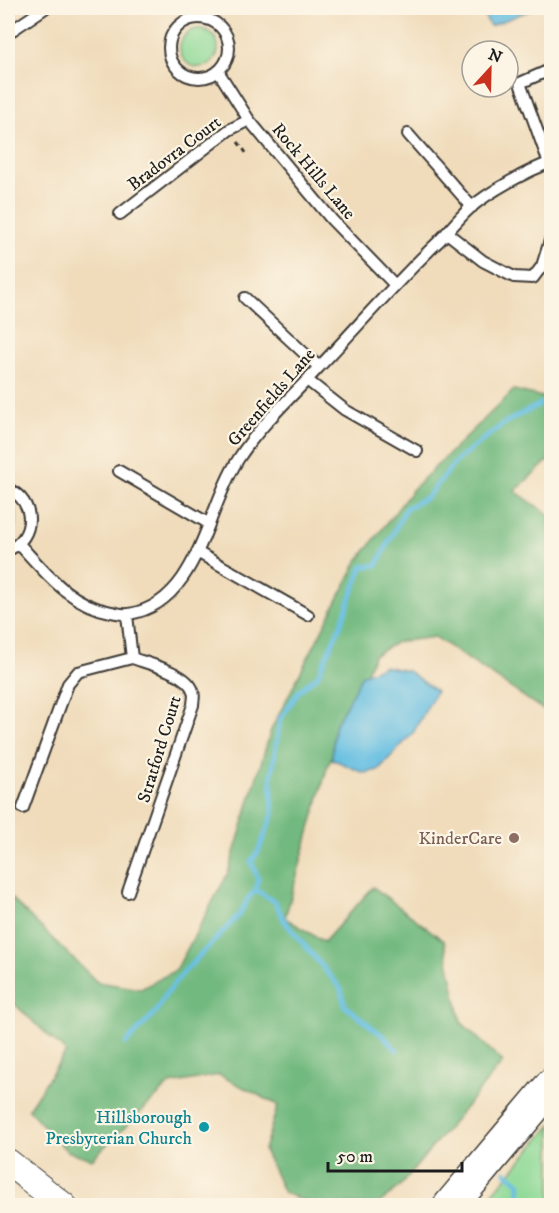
<svg xmlns="http://www.w3.org/2000/svg" width="559" height="1213" viewBox="0 0 559 1213" font-family="'IM FELL DW Pica',serif">
<style>
.green{fill:#8ed996;stroke:#557a59;stroke-width:1.5}
.forest{fill:#72b97f;stroke:#476a4e;stroke-width:1.5}
.water{fill:#64bee2;stroke:#406d7f;stroke-width:1.5}
.lines{fill:none;stroke-linecap:round;stroke-linejoin:round}
.stream{stroke:#64bee2;stroke-width:5}
.service-casing{stroke:#3c3934;stroke-width:14}
.tertiary-casing{stroke:#3c3934;stroke-width:28}
.primary-casing{stroke:#3c3934;stroke-width:36}
.path{stroke:#3c3934;stroke-width:3;stroke-dasharray:4.5 4.5;stroke-linecap:butt}
.service{stroke:#fff;stroke-width:10}
.tertiary{stroke:#fff;stroke-width:26}
.primary{stroke:#fff;stroke-width:33}
.education-dot{fill:#8d6e63;stroke:#fcf5e5;stroke-width:2}
.culture-dot{fill:#0f9aa8;stroke:#fcf5e5;stroke-width:2}
.labels{text-anchor:middle;stroke-width:4.5;stroke-linejoin:round;paint-order:stroke}
.street-label{font-size:18px;fill:#1c1c1c;stroke:#fcf5e5}
.education-label{font-size:18px;fill:#785e54;stroke:#fcf5e5;text-anchor:end}
.culture-label{font-size:18px;fill:#0d838f;stroke:#fcf5e5;text-anchor:end}
</style>
<rect width="100%" height="100%" fill="#fcf5e5"/>
<filter id="ink" filterUnits="userSpaceOnUse"><feTurbulence type="fractalNoise" baseFrequency=".0167" numOctaves="2"/><feDisplacementMap in="SourceGraphic" scale="12" xChannelSelector="R" yChannelSelector="G"/><feConvolveMatrix kernelMatrix="1 2 1 2 8 2 1 2 1" color-interpolation-filters="sRGB"/></filter>
<filter id="wash" filterUnits="userSpaceOnUse"><feTurbulence type="fractalNoise" baseFrequency=".008" numOctaves="4" result="noise"/><feDisplacementMap in="SourceGraphic" scale="24" xChannelSelector="R" yChannelSelector="G"/><feGaussianBlur stdDeviation="1.35" result="paint"/><feColorMatrix in="noise" values="0 0 0 0 0 0 0 0 0 0 0 0 0 0 0 0 0 1.4 0 .05"/><feComposite in="paint" operator="in"/></filter>
<g filter="url(#wash)">
<rect width="100%" height="100%" fill="#f0dcbb"/>
<path class="green" d="M180 48a19 19 0 1 1 38 0a19 19 0 1 1-38 0Z
M 8,502 C 20,512 19,527 8,537 Z
M 551,1125 L 551,1205 L 483,1205 Z"/>
<path class="forest" d="M 514,390 L 551,399 L 551,458 L 515,491 L 551,516 L 551,715 L 435,637 L 397,642 L 374,655 L 327,768 L 285,918 L 324,942 L 373,887 L 444,941 L 461,1022 L 503,1062 L 400,1186 L 377,1205 L 315,1205 L 284,1193 L 264,1150 L 278,1105 L 219,1075 L 170,1084 L 92,1159 L 67,1151 L 28,1109 L 66,1052 L 8,998 L 8,895 L 97,982 L 141,989 L 176,970 L 228,873 L 271,730 L 357,562 L 413,489 Z"/>
<path class="water" d="M 472,8 L 536,8 L 490,26 L 483,13 Z
M 383,666 L 408,671 L 436,691 L 413,733 L 378,770 L 364,773 L 332,759 L 334,728 L 362,675 Z"/>
<g class="lines">
<path class="stream" d="M 256,890 L 275,902 L 285,922 L 341,989 L 345,1006 L 382,1035 L 397,1050
M 126,1043 L 155,1013 L 166,994 L 182,974 L 239,915 L 249,897 L 256,890 L 258,879 L 251,861 L 258,852 L 273,814 L 271,778 L 280,719 L 299,691 L 318,675 L 341,624 L 362,567 L 377,565 L 406,508 L 427,497 L 458,459 L 506,422 L 552,398
M 506,1172 L 520,1184 L 518,1206"/>
</g>
</g>
<g filter="url(#ink)">
<g class="lines">
<defs>
<path id="service" d="M169 48a30 30 0 1 1 60 0a30 30 0 1 1-60 0Z
M 8,33 L 45,8
M 218,71 L 249,120 L 332,220 L 394,284
M 408,134 L 472,207
M 549,163 L 520,83 L 552,69
M 120,214 L 229,130 L 249,120
M 447,233 L 483,261 L 514,277 L 533,278 L 542,266 L 552,234
M 245,298 L 319,367
M 307,380 L 345,410 L 417,451
M 119,471 L 208,523
M 8,489 C 36,501 36,538 8,550
M 19,544 C 46,573 70,605 111,612 C 117,613 123,615 129,614 C 199,603 206,508 239,458 C 261,424 292,397 319,367 C 359,325 396,282 438,242 C 449,231 458,219 469,209 C 487,193 528,170 552,162
M 197,552 L 308,615
M 127,615 L 132,658
M 23,808 L 68,684 L 78,672 L 132,658
M 128,892 L 193,705 C 193,701 195,695 193,691 C 188,673 149,664 132,658"/>
<path id="tertiary" d="M 8,1162 L 64,1206"/>
<path id="primary" d="M 450,1206 L 552,1085"/>
</defs>
<use href="#service" class="service-casing"/>
<use href="#tertiary" class="tertiary-casing"/>
<use href="#primary" class="primary-casing"/>
<path class="path" d="M 238,142 L 247,154"/>
<use href="#service" class="service"/>
<use href="#tertiary" class="tertiary"/>
<use href="#primary" class="primary"/>
</g>
</g>
<circle class="education-dot" cx="514" cy="838" r="6"/>
<circle class="culture-dot" cx="204" cy="1127" r="6"/>
<g class="labels">
<g class="street-label">
<text transform="translate(174 153) rotate(-37)" y="6">Bradovra Court</text>
<text transform="translate(314 171) rotate(50)" y="6">Rock Hills Lane</text>
<text transform="translate(271 397) rotate(-49)" y="6">Greenfields Lane</text>
<text transform="translate(159 749) rotate(-73)" y="6">Stratford Court</text>
</g>
<g class="education-label">
<text x="502" y="844">KinderCare</text>
</g>
<g class="culture-label">
<text x="192" y="1123">Hillsborough<tspan x="192" dy="21">Presbyterian Church</tspan></text>
</g>
</g>
<rect width="559" height="1213" fill="none" stroke="#fcf5e5" stroke-width="30"/>
<g transform="translate(490 69) rotate(22)"><circle r="28" fill="#fcf5e5" stroke="#a29e95" stroke-width="1.5"/>
<path d="M0-4.5L10 22L0 15L-10 22Z" fill="#c8321e"/>
<text y="-9" font-size="16" font-weight="bold" text-anchor="middle" fill="#1c1c1c">N</text>
</g>
<path d="M328 1162v9h134v-9" fill="none" stroke="#1c1c1c" stroke-width="3"/>
<text x="337" y="1162" font-size="18" fill="#1c1c1c" stroke="#fcf5e5" stroke-width="4.5" paint-order="stroke">50 m</text>
</svg>
